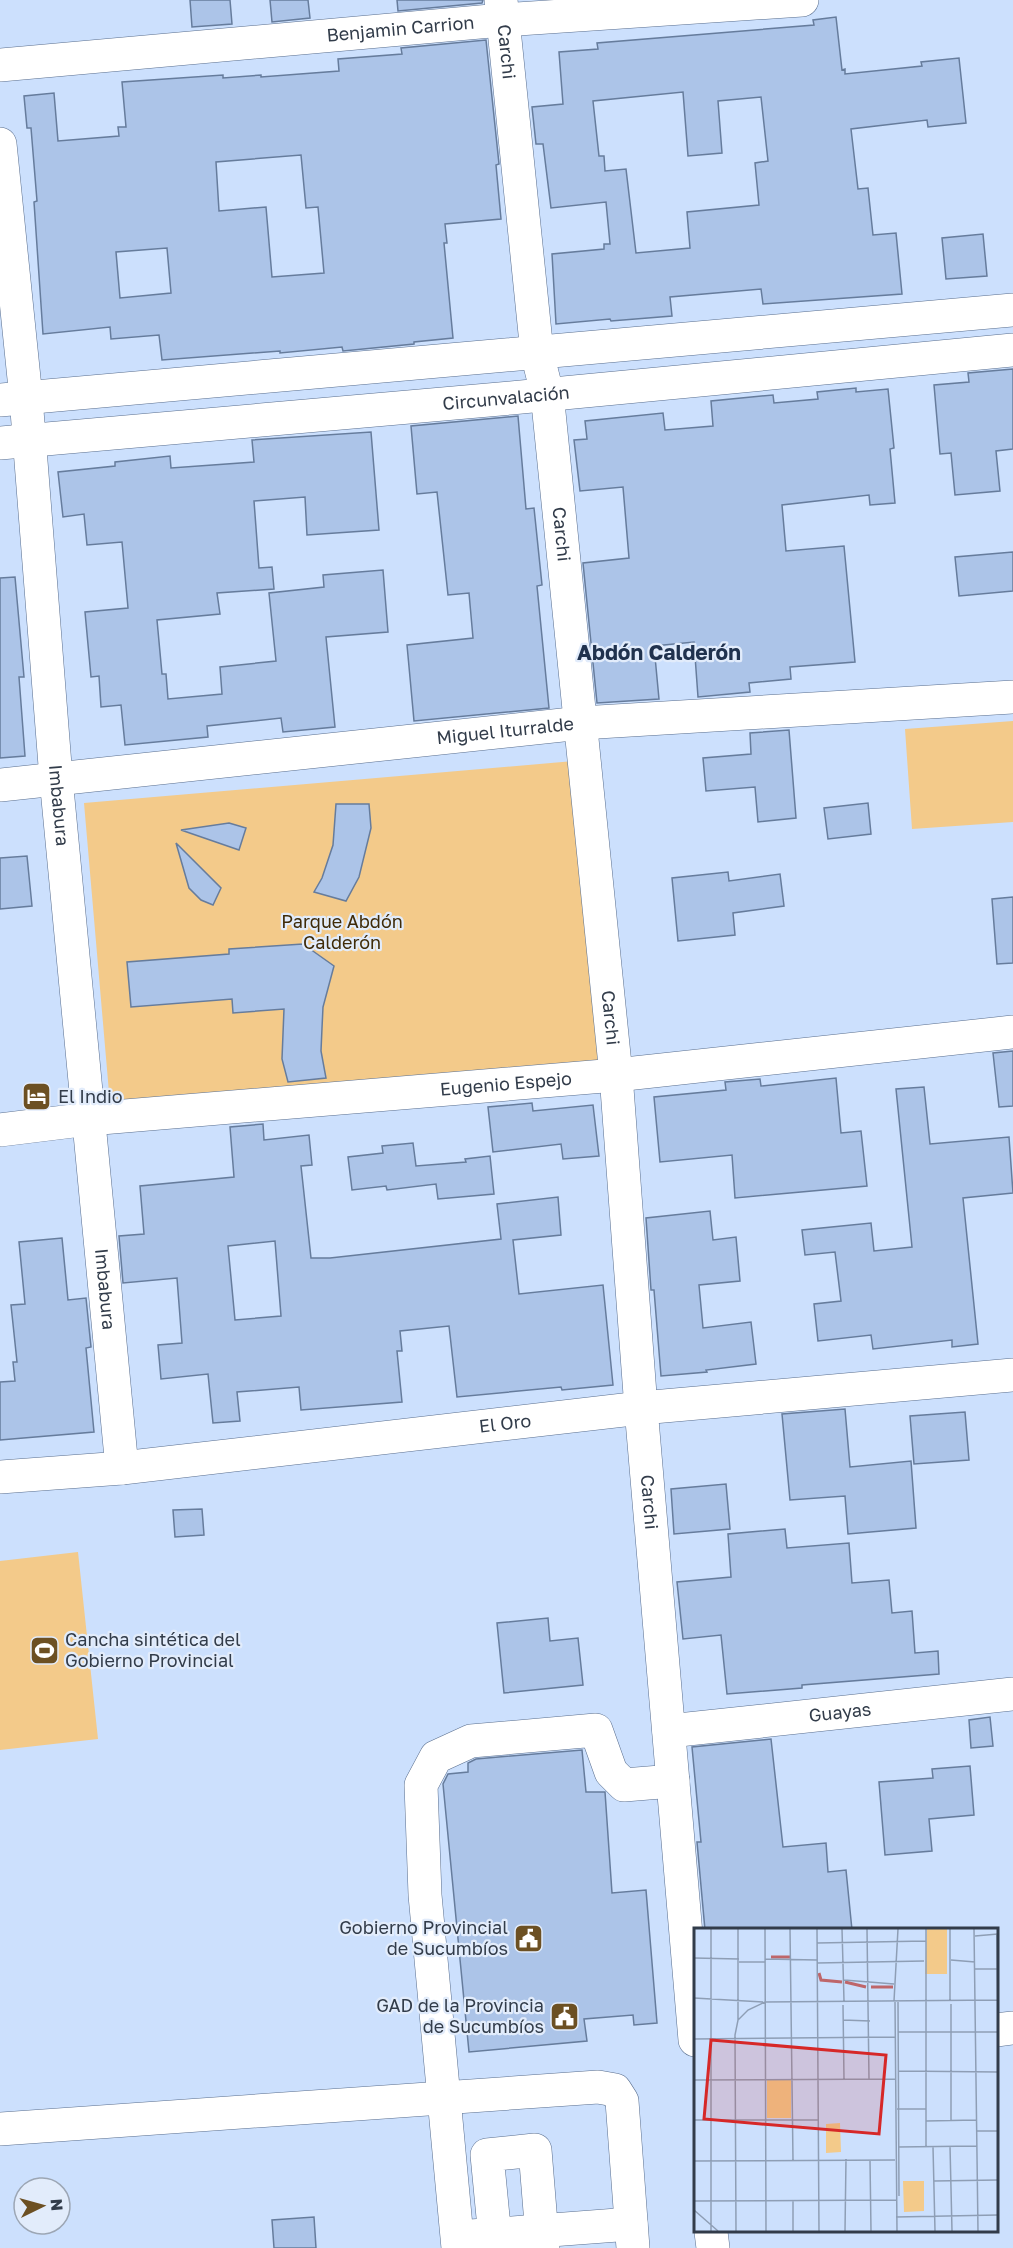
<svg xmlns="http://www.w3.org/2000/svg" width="1013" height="2248" viewBox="0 0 1013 2248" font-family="'Golos Text',sans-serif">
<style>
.green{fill:#f3ca8a}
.building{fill:#acc4e8;stroke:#667c9c;stroke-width:1.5;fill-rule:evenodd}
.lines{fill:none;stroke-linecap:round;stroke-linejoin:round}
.minor-casing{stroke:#596e8e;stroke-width:34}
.major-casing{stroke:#596e8e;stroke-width:34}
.minor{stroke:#fff;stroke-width:33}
.major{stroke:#fff;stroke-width:33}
.labels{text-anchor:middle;stroke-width:4.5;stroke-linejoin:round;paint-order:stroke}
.street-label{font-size:18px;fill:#323c4a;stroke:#e2ecfb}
.park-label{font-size:18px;fill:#3f2b08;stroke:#e2ecfb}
.poi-label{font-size:18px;fill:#323c4a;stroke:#e2ecfb;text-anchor:start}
.quarter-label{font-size:21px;font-weight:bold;fill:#20324e;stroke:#e2ecfb}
.inset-river{fill:none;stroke:#be666a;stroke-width:3}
.inset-road{fill:none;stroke:#8e9eb5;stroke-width:1.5}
.view{fill:#d62828;fill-opacity:0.15;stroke:#d62828;stroke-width:3}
.inset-edge{fill:none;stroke:#323c4a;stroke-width:3}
</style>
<rect width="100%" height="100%" fill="#cce0fd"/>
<path class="green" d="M 1013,721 L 1013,822 L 912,829 L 905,729 Z
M 574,761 L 600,1062 L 110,1104 L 84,803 Z
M 78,1552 L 98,1739 L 0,1750 L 0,1561 Z"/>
<path class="building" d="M 190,0 L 230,0 L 232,24 L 192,27 Z
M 270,0 L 308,0 L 310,18 L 272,22 Z
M 397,0 L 483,0 L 482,3 L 398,11 Z
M 836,17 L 842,70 L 845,69 L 845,74 L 922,66 L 921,62 L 959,58 L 966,123 L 928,127 L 927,120 L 851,129 L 858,189 L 868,188 L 873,235 L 896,233 L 902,294 L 763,304 L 761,289 L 670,297 L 672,316 L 611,321 L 610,319 L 556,324 L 552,254 L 604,249 L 604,244 L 610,244 L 606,202 L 551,208 L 543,144 L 536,144 L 532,107 L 563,104 L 559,52 L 598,49 L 597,43 L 814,25 L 813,20 ZM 683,92 L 688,156 L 722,153 L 718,101 L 761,97 L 768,161 L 755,163 L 759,205 L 687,212 L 690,248 L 636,253 L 626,169 L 605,171 L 604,156 L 599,156 L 593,101 Z
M 486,40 L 499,164 L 496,165 L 501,219 L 445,224 L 447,243 L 444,243 L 453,338 L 414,342 L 414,344 L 343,351 L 342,347 L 280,353 L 280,351 L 162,360 L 159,335 L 111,339 L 110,327 L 43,334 L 34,202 L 37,201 L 31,128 L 27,128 L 24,96 L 54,93 L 58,141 L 119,136 L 118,127 L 126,127 L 122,82 L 223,75 L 223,78 L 261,75 L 261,77 L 339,71 L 338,59 L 402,54 L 401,48 ZM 301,155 L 306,208 L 318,207 L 324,273 L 272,277 L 266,207 L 219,211 L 216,162 ZM 167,248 L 171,293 L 120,298 L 116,252 Z
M 983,234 L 987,276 L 946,279 L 942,238 Z
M 1013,369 L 1013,449 L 996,451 L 1000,491 L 955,495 L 951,453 L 940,454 L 934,385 L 969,382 L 968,373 Z
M 856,388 L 856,392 L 888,389 L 894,448 L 890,449 L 895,503 L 870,505 L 869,495 L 782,505 L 786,551 L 844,546 L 855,662 L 790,667 L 791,679 L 749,683 L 750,692 L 698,697 L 694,642 L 654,646 L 659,699 L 597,703 L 583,563 L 629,558 L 623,487 L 580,491 L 574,440 L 587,439 L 585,421 L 663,413 L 665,430 L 713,426 L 711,401 L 773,395 L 774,403 L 818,399 L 817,392 Z
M 518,416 L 526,509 L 534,508 L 542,585 L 537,586 L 549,708 L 414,721 L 407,645 L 473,638 L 469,593 L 448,595 L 437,492 L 417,494 L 411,426 Z
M 371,432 L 379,530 L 307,535 L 305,497 L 254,501 L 259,568 L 272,567 L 274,589 L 217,593 L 220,614 L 157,620 L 162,674 L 166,674 L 168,699 L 222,694 L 220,667 L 276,661 L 269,593 L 324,587 L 323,575 L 383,570 L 388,632 L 326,637 L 335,727 L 283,732 L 281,718 L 207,726 L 208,737 L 125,745 L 121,705 L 101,707 L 99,676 L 91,677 L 85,612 L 128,608 L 122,542 L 87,545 L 84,514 L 63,517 L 58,472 L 115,466 L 115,462 L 170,456 L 171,468 L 254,462 L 252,440 Z
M 1013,552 L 1013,591 L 959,596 L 955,557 Z
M 15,577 L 24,677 L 19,677 L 25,756 L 0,758 L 0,578 Z
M 789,730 L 796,818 L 758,822 L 755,787 L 706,791 L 703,758 L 751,754 L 750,733 Z
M 868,803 L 871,834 L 828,839 L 824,808 Z
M 336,804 L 369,804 L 371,828 L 359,877 L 346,901 L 314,892 L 322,878 L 333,845 Z
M 229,823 L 246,828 L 239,850 L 181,830 Z
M 176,843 L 221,888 L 213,905 L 201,900 L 189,888 Z
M 27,856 L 32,906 L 0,909 L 0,858 Z
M 728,872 L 729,881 L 780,874 L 784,906 L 733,913 L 735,935 L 678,941 L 672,878 Z
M 1013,897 L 1013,963 L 997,964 L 992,899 Z
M 303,944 L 334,966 L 323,1007 L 322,1028 L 321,1051 L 326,1078 L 288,1082 L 282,1059 L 284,1009 L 233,1013 L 232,999 L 131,1007 L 127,962 L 229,954 L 229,949 Z
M 1013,1051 L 1013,1106 L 999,1107 L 993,1053 Z
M 836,1078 L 841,1133 L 861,1131 L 867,1186 L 735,1198 L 732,1155 L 660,1162 L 654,1097 L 726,1090 L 725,1082 L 760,1079 L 761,1086 Z
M 924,1087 L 930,1144 L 1009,1137 L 1013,1193 L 963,1198 L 978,1344 L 952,1347 L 952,1340 L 873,1349 L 871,1335 L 818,1341 L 814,1304 L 841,1301 L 835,1252 L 805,1255 L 802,1230 L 871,1223 L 874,1251 L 912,1247 L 896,1089 Z
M 532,1103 L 533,1111 L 593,1105 L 599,1156 L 563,1159 L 561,1144 L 493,1152 L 488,1107 Z
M 263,1124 L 264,1140 L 309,1135 L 312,1165 L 301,1166 L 311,1258 L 330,1258 L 501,1239 L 497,1204 L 558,1197 L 561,1235 L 513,1240 L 519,1294 L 603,1285 L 613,1385 L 562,1390 L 561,1387 L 457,1397 L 449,1326 L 400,1331 L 402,1351 L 397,1351 L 402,1402 L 301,1410 L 299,1387 L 237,1392 L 240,1421 L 213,1423 L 208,1374 L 161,1379 L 158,1345 L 182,1343 L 177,1278 L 123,1283 L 119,1236 L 144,1234 L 140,1186 L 234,1177 L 230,1127 ZM 275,1241 L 281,1316 L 235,1320 L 228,1246 Z
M 413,1143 L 416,1166 L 466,1162 L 465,1159 L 490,1156 L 494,1194 L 438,1199 L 436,1184 L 387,1190 L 386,1186 L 352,1190 L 348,1157 L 383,1153 L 382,1146 Z
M 710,1211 L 713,1240 L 736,1237 L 740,1281 L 699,1285 L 703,1328 L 751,1322 L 756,1364 L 706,1370 L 707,1372 L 661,1376 L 654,1290 L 651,1290 L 646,1218 Z
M 62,1238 L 68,1300 L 86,1298 L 91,1347 L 86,1348 L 94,1432 L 0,1440 L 0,1382 L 15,1381 L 13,1362 L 17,1362 L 11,1305 L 25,1304 L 19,1242 Z
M 845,1409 L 850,1467 L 911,1461 L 916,1528 L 848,1534 L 845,1496 L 790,1500 L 782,1414 Z
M 965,1412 L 969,1460 L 914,1464 L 910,1416 Z
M 726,1484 L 730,1529 L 674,1534 L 671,1489 Z
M 202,1509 L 204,1535 L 175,1537 L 173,1510 Z
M 785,1529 L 787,1548 L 849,1543 L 852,1583 L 889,1580 L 892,1613 L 912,1611 L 915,1653 L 938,1651 L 939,1674 L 802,1685 L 802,1688 L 727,1694 L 721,1635 L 683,1639 L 677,1582 L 731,1577 L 728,1534 Z
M 548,1618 L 550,1641 L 578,1638 L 583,1685 L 504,1693 L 497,1623 Z
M 990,1717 L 993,1746 L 971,1748 L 969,1720 Z
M 771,1739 L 783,1847 L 826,1843 L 828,1872 L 846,1870 L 852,1930 L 705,1930 L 697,1842 L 701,1842 L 692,1747 Z
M 582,1750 L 586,1792 L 605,1792 L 612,1893 L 646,1890 L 657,2023 L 634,2025 L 633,2015 L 584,2019 L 587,2041 L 469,2052 L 443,1784 L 448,1774 L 468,1772 L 468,1763 L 476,1759 Z
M 970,1766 L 974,1815 L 929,1819 L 932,1851 L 885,1855 L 879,1782 L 933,1778 L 932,1769 Z
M 314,2217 L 316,2248 L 274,2248 L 272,2220 Z"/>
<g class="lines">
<defs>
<g id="minor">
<path id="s1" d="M 501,0 L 537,353 L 547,393 L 616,1075 L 641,1408 L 695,2040"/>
<path id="s2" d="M 0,65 L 502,20 L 802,0"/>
<path id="s3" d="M 0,144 L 26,398 L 56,778 L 122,1468"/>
<path id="s4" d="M 0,785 L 581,723 L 1013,697"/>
<path id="s5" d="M 0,1130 L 89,1119 L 616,1075 L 1013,1032"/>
<path id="s6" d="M 0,1477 L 122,1468 L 641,1408 L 1013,1375"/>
<path id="s7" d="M 669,1731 L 1013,1694"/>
<path d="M 996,2030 L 1013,2028"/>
<path d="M 0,2129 L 598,2087 L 615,2090 L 622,2101 L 633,2248"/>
<path d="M 711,2232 L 713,2248"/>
<path d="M 471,2236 L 631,2224"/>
<path d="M 458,2248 L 425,1895 L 421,1785 L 436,1757 L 471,1741 L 596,1730 L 611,1772 L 624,1785 L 673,1781"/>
<path d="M 496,2248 L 487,2155 L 535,2150 L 543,2248"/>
</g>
<g id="major">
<path d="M 0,400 L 1013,310"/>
<path id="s8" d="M 0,443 L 511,398 L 1013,350"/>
</g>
</defs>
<use href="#minor" class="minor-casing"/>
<use href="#major" class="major-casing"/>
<use href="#minor" class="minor"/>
<use href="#major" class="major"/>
</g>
<defs>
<symbol id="hotel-square" viewBox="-11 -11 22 22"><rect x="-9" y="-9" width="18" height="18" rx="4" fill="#6c5023" stroke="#e2ecfb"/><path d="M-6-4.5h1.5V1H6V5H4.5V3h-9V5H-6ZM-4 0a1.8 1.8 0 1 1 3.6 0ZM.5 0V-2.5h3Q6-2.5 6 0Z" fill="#fff"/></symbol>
<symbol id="stadium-square" viewBox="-11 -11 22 22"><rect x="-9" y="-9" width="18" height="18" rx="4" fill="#6c5023" stroke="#e2ecfb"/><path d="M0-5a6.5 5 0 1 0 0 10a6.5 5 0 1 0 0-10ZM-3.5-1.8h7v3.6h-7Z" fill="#fff"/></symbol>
<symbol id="civic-square" viewBox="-11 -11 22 22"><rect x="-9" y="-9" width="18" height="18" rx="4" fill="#6c5023" stroke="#e2ecfb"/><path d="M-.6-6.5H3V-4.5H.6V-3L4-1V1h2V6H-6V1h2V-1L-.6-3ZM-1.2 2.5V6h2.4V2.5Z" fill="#fff"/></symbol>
</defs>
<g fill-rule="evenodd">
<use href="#hotel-square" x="20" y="1080" width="33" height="33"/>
<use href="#stadium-square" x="28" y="1634" width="33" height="33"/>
<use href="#civic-square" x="512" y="1922" width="33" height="33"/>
<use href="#civic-square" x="548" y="2000" width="33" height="33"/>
</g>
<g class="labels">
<g class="street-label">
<text dy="6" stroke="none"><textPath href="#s2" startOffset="402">Benjamin Carrion</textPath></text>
<text dy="6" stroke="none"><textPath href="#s1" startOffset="52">Carchi</textPath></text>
<text dy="6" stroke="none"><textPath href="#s8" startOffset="508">Circunvalación</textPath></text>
<text dy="6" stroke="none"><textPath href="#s1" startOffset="538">Carchi</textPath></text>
<text dy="6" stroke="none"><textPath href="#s4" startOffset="508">Miguel Iturralde</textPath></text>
<text dy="6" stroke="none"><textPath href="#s3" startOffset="664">Imbabura</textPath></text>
<text dy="6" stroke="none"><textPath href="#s1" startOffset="1024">Carchi</textPath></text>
<text dy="6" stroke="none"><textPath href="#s5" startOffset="508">Eugenio Espejo</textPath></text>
<text dy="6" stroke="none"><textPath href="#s3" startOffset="1150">Imbabura</textPath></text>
<text dy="6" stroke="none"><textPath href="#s6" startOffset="508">El Oro</textPath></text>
<text dy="6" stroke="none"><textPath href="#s1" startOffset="1510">Carchi</textPath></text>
<text dy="6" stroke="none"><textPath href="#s7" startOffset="172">Guayas</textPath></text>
</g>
<g class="park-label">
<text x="342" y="928">Parque Abdón<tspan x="342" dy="21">Calderón</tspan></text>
</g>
<g class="poi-label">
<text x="58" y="1103">El Indio</text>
<text x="65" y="1646">Cancha sintética del<tspan x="65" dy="21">Gobierno Provincial</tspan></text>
<text x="508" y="1934" text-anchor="end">Gobierno Provincial<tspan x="508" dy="21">de Sucumbíos</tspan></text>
<text x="544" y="2012" text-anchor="end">GAD de la Provincia<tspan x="544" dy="21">de Sucumbíos</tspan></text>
</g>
<g class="quarter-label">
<text x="659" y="660">Abdón Calderón</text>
</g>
</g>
<g transform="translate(694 1928)">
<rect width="304" height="304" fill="#cce0fd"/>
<path d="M 233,1 L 253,1 L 253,46 L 231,46 ZM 73,151 L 97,151 L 97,190 L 73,190 ZM 146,195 L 147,224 L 132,225 L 132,196 ZM 209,253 L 230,253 L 230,283 L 210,284 Z" fill="#f3ca8a"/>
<path class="inset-river" d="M 77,29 L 96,29M 125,45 L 127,52 L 148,54M 151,54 L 172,59M 177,59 L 199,59"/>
<path class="inset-road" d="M 44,1 L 44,92M 71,1 L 72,303M 96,1 L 99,232M 123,1 L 125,303M 148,1 L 150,73M 173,1 L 175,151M 232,1 L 232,219M 256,1 L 256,72M 280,1 L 284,303M 303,6 L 304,92M 281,8 L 304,6M 123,15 L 232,13M 0,30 L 45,31M 71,31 L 123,32M 257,32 L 281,34M 45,34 L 71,34M 123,35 L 230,33M 281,41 L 304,41M 150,52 L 200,56M 0,70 L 69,74M 200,73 L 204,1M 201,73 L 203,303M 204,73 L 205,268M 149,77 L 150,151M 149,92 L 176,93M 204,104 L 304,104M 0,111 L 202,109M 204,143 L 304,144M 0,152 L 201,151M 203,181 L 232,181M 0,192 L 125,192M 257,192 L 257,76M 232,193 L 282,192M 282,203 L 304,203M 256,218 L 258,303M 204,219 L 283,218M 239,219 L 241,303M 176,232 L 177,303M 0,233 L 201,232M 240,253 L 304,252M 0,273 L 202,272M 0,282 L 24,303M 202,289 L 304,287M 17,303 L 17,1M 42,303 L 41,107 L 44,92 L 54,82 L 71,74 L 304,72M 99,303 L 99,272M 151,303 L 152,231"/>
<path class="view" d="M 17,112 L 192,127 L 185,206 L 10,191 Z"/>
<rect width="304" height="304" class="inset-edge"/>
</g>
<g transform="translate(42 2206) rotate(85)"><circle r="28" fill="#e2ecfb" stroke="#9ca6b4" stroke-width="1.5"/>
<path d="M0-4.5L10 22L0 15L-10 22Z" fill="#6c5023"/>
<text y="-9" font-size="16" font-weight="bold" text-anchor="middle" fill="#323c4a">N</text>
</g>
</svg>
